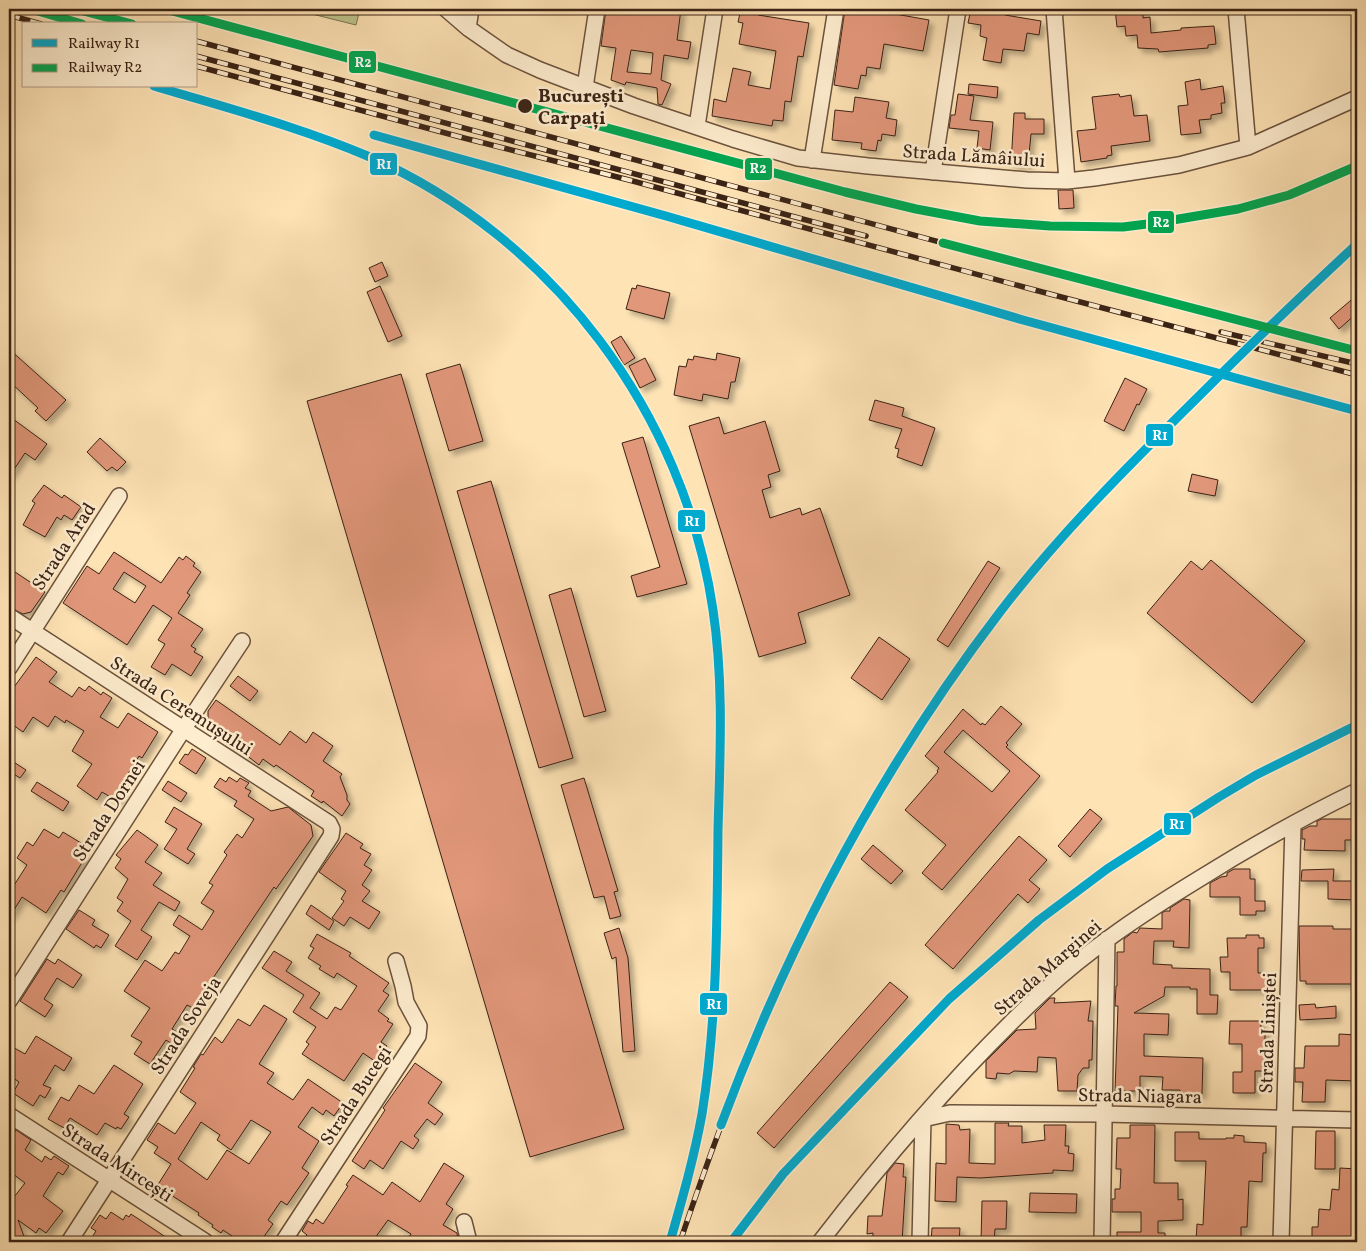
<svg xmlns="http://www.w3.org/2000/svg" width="1366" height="1251" viewBox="0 0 1366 1251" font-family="Vollkorn,serif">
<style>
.green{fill:#bfc48d;stroke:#7c7351}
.building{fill:#e1977a;stroke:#3a2215;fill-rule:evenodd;filter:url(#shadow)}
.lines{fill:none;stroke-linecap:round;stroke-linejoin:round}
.minor-casing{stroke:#6b523d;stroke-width:18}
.minor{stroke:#feedcf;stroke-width:15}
.rail-casing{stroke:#3a2215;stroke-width:5.5}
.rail{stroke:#feedcf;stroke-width:4;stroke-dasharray:11;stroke-linecap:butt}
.rail-1-casing{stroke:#feedcf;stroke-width:12}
.rail-2-casing{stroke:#feedcf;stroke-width:12}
.rail-1{stroke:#00a9ce;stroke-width:9}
.rail-2{stroke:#00a651;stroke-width:9}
.stop-dot{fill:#3a2215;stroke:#feedcf;stroke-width:2}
.labels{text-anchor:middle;stroke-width:5;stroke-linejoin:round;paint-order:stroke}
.stop-label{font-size:19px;font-weight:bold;fill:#3a2215;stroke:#feedcf;text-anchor:start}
.street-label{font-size:19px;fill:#3a2215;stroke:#feedcf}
.line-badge{stroke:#feedcf;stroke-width:2}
.badge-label{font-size:14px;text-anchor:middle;font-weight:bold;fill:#fff}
</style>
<defs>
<filter id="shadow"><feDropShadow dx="4.5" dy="4.5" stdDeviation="2.5" flood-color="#0004"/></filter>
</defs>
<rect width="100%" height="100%" fill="#fee3b5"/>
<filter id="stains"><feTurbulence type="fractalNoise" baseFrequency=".004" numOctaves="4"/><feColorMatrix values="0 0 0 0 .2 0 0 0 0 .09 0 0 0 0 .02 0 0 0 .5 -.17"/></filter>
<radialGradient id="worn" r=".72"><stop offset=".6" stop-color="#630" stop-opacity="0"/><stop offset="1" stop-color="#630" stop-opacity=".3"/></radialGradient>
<path class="green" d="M 300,9 L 360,9 L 356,25 L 300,11 Z"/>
<path class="building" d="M 606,9 L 681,9 L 677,40 L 691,42 L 688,59 L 664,55 L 661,80 L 671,84 L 662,105 L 658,104 L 657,88 L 626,82 L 625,85 L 611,80 L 616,48 L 601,46 ZM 631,50 L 653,53 L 651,74 L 627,72 Z
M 741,9 L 759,9 L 758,15 L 809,23 L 803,57 L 798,56 L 791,102 L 785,101 L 783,121 L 773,120 L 772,126 L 712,116 L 714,99 L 726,102 L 733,68 L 751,72 L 748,85 L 770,89 L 776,51 L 739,44 L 743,23 L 738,22 Z
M 845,9 L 884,14 L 884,12 L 929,20 L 923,51 L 884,44 L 880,69 L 867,67 L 866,76 L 861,75 L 858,89 L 834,85 Z
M 971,9 L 1006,9 L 1005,15 L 1041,21 L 1039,35 L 1027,33 L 1024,51 L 1003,49 L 1001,63 L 983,60 L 987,38 L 980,36 L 981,25 L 968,23 Z
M 1115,9 L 1143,9 L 1143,18 L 1150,17 L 1151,33 L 1181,30 L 1181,28 L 1214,26 L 1216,44 L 1208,45 L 1208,48 L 1159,52 L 1158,49 L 1138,48 L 1137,35 L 1126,36 L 1125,26 L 1117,27 Z
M 1200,79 L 1201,90 L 1223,86 L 1225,103 L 1221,103 L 1222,113 L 1211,115 L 1211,119 L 1199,120 L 1201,133 L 1181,135 L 1178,106 L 1188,105 L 1185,82 Z
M 969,84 L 998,87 L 997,98 L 968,94 Z
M 958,94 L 974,96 L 970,120 L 993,122 L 990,150 L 977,148 L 979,131 L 949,128 L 951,115 L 955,115 Z
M 1119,94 L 1120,97 L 1131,95 L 1134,116 L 1147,115 L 1150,141 L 1111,146 L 1112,155 L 1107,156 L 1107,158 L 1081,162 L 1077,131 L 1096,129 L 1092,97 Z
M 855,97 L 889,102 L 886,118 L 897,120 L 895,136 L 882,134 L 881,141 L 878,140 L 876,151 L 861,149 L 862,143 L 832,140 L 835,110 L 853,112 Z
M 1014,113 L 1025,113 L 1025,119 L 1044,119 L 1044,134 L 1031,134 L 1028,165 L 1011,164 Z
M 1058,190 L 1073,190 L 1074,208 L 1059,209 Z
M 382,262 L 388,276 L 375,282 L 369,268 Z
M 637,285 L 670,293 L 664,319 L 626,309 L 632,288 L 636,289 Z
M 380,286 L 402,336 L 388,342 L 367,292 Z
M 1357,295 L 1357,313 L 1339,329 L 1330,318 Z
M 621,336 L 635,358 L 624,365 L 611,342 Z
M 9,349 L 66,400 L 46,421 L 35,411 L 38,408 L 9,381 Z
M 717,353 L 740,358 L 735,382 L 731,382 L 728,399 L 703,394 L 702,401 L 674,395 L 679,366 L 686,367 L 688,359 L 693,360 L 694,356 L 716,360 Z
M 645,358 L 656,380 L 640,388 L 629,366 Z
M 460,364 L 483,441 L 449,451 L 426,374 Z
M 401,374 L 624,1129 L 530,1157 L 307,401 Z
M 1125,378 L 1147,389 L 1139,405 L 1137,404 L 1124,431 L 1104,421 Z
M 875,400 L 904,408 L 902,416 L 935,428 L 922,466 L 897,457 L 899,449 L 895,448 L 902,429 L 869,420 Z
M 9,416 L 47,444 L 35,460 L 25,453 L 9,477 Z
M 719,417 L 724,434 L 765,421 L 780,471 L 768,475 L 771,487 L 762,490 L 770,518 L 800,508 L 802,515 L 820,508 L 850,595 L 798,613 L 806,643 L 759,657 L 689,426 Z
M 643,437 L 687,584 L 637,597 L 631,576 L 660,567 L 622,443 Z
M 100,438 L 126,462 L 117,471 L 112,467 L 107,471 L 87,452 Z
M 1192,474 L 1218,480 L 1215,496 L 1188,491 Z
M 491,481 L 573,758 L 539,768 L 457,491 Z
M 44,485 L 62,498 L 64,495 L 81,507 L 72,520 L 64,515 L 61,520 L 57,517 L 45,537 L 23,525 L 35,503 L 32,501 Z
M 114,552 L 161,583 L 179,557 L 183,560 L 186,556 L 195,563 L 193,566 L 201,572 L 187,593 L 190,595 L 178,613 L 203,629 L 191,646 L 196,649 L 194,652 L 203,657 L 191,676 L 172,664 L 165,675 L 151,667 L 165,644 L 158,640 L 172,618 L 153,605 L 127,645 L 63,603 L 87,566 L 99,574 ZM 124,572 L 146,586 L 135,603 L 113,589 Z
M 1211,560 L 1305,641 L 1252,703 L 1147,613 L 1191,561 L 1202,570 Z
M 988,561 L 1000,568 L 948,647 L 937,640 Z
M 9,568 L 45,592 L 31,612 L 23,614 L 9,607 Z
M 571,588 L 606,711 L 584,717 L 549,595 Z
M 879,637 L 910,659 L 882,700 L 851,678 Z
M 36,657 L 57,672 L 49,682 L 72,697 L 79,687 L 85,691 L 89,686 L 101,695 L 103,692 L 112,698 L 100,717 L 118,728 L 128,713 L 158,732 L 142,758 L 139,756 L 118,790 L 122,793 L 117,801 L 102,792 L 97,800 L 77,786 L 92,764 L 72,751 L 84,731 L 66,720 L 65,723 L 55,716 L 48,727 L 33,717 L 23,732 L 9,722 L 9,694 Z
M 238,676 L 258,691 L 250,701 L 230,686 Z
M 216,700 L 280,745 L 290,731 L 306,743 L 313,732 L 333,746 L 323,761 L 342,774 L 340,777 L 347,795 L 347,800 L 350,804 L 342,816 L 323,801 L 322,803 L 311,796 L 314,791 L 276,765 L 274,767 L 263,759 L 259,765 L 236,747 L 234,749 L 225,743 L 228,739 L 208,726 L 208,711 Z
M 1001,706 L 1022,724 L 1006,743 L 1008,745 L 1006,747 L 1040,776 L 942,890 L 922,873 L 946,845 L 905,810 L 938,772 L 937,771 L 939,768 L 925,756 L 963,709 L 981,725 L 982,723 L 985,725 ZM 963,730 L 1010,771 L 992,792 L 944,752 Z
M 192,749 L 206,758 L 196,774 L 179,763 L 185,754 L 188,755 Z
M 9,759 L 26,770 L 20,778 L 9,771 Z
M 229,777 L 237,782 L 240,778 L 249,783 L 245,788 L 251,791 L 248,796 L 271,811 L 288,807 L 311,825 L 313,836 L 276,889 L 274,887 L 193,1008 L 187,1005 L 172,1029 L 182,1035 L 175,1046 L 166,1040 L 150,1064 L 134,1054 L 142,1042 L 131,1036 L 150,1008 L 124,991 L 145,960 L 162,971 L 175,952 L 179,954 L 190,936 L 173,925 L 179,915 L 202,930 L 214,911 L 201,903 L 213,885 L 209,883 L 227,855 L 224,852 L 237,834 L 242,838 L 254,819 L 234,806 L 237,801 L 214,787 L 220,778 L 226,782 Z
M 584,778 L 618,891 L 614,892 L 621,916 L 610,919 L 604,896 L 594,898 L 561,785 Z
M 168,781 L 187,793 L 181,802 L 162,790 Z
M 37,782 L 69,802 L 63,811 L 31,791 Z
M 174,807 L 202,824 L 187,849 L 195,854 L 188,864 L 164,849 L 177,829 L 165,822 Z
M 1090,809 L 1102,819 L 1070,857 L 1058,846 Z
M 1322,819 L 1353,819 L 1352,828 L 1357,828 L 1357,840 L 1345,840 L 1345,851 L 1304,850 L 1305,839 L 1302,839 L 1302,830 L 1310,826 L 1317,826 L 1317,821 Z
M 44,829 L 59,838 L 63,832 L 81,843 L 76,849 L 86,856 L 64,892 L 61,890 L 46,913 L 22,897 L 9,918 L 9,893 L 27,865 L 17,858 L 27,842 L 33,846 Z
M 137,830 L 158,845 L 145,862 L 162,873 L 153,885 L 180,902 L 175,911 L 159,902 L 141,930 L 152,937 L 137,960 L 115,946 L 131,921 L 117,911 L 123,902 L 117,898 L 128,879 L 115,868 L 121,859 L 116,855 Z
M 346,833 L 363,844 L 360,848 L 371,854 L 364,865 L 372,870 L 362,885 L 370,891 L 362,901 L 380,912 L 369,929 L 350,917 L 344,926 L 332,918 L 344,901 L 341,899 L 346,891 L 319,872 Z
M 1019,836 L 1047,860 L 1029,880 L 1040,889 L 1028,903 L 1018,894 L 953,969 L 925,945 Z
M 873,845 L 903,871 L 891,884 L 861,859 Z
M 1234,869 L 1250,869 L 1250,879 L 1255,879 L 1255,901 L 1265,901 L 1265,911 L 1256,911 L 1256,915 L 1240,915 L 1240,897 L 1210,897 L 1210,883 L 1221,877 L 1227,876 L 1227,873 Z
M 1334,869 L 1333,881 L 1357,881 L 1357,900 L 1328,899 L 1328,881 L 1301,881 L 1302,870 Z
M 1184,899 L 1190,900 L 1189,948 L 1173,947 L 1174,941 L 1154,941 L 1153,964 L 1172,965 L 1172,968 L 1210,969 L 1210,995 L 1218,995 L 1217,1014 L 1197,1014 L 1197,989 L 1190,989 L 1190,987 L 1165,987 L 1164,996 L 1134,1013 L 1169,1014 L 1168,1035 L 1144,1034 L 1144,1056 L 1203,1058 L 1202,1094 L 1180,1093 L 1180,1090 L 1162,1090 L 1163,1077 L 1140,1076 L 1140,1091 L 1115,1091 L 1118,1006 L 1115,1006 L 1116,986 L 1117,986 L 1117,952 L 1124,952 L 1124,939 L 1133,932 L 1137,933 L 1140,928 L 1162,929 L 1162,913 L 1165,911 L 1170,911 L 1170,908 Z
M 311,905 L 334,921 L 329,930 L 306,914 Z
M 79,910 L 95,920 L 92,925 L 109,935 L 101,948 L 96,945 L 94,948 L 66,929 Z
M 1299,926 L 1333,926 L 1333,929 L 1357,929 L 1356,984 L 1306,984 L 1306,981 L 1300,981 Z
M 619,928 L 628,958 L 635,1051 L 623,1052 L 616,957 L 612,959 L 604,933 Z
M 317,934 L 351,953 L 349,956 L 389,983 L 383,991 L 389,995 L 378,1011 L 389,1019 L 387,1021 L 393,1024 L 381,1042 L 387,1046 L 376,1062 L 363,1053 L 344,1081 L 302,1054 L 309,1044 L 306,1042 L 316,1027 L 293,1012 L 304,995 L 262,968 L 274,951 L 292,962 L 286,971 L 320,993 L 310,1008 L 327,1019 L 335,1007 L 341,1010 L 357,986 L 337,973 L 334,978 L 319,969 L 321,966 L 308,958 L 314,948 L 310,946 Z
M 1246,935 L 1259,935 L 1259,938 L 1264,938 L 1264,948 L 1258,948 L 1258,973 L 1267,973 L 1267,990 L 1230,990 L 1230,972 L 1221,972 L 1220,957 L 1228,957 L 1227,938 L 1246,938 Z
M 47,959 L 55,964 L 58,959 L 82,975 L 73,988 L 57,978 L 44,999 L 53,1005 L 45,1017 L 20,1001 Z
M 890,982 L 908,997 L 774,1148 L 757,1133 Z
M 1050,998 L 1055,998 L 1054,1003 L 1091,1001 L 1088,1021 L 1093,1021 L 1092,1060 L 1089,1060 L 1089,1068 L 1083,1068 L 1078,1075 L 1077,1091 L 1058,1091 L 1056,1058 L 1038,1057 L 1037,1072 L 1014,1071 L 1009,1074 L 997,1073 L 996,1079 L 986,1078 L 986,1061 L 1017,1030 L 1036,1029 L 1035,1013 Z
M 1315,1004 L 1316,1008 L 1336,1006 L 1336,1018 L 1300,1020 L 1299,1005 Z
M 264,1005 L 287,1019 L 259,1064 L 274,1073 L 267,1083 L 293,1100 L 308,1079 L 343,1103 L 334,1116 L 326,1110 L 323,1115 L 312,1107 L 298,1127 L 319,1141 L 302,1168 L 309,1173 L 287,1205 L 281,1201 L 268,1220 L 273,1224 L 260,1242 L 241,1242 L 223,1230 L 221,1233 L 212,1227 L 213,1225 L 198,1215 L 199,1213 L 157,1186 L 171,1164 L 154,1153 L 158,1147 L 147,1140 L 158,1123 L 175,1134 L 196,1103 L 180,1092 L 195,1068 L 193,1067 L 201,1054 L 203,1055 L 215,1037 L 222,1043 L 238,1019 L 250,1026 ZM 251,1120 L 271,1132 L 249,1164 L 227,1150 L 207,1180 L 178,1159 L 201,1122 L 220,1135 L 217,1140 L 231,1150 Z
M 1230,1021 L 1261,1021 L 1261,1029 L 1265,1029 L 1265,1059 L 1269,1059 L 1268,1071 L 1255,1071 L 1255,1093 L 1233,1093 L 1233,1072 L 1242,1072 L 1242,1044 L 1229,1044 Z
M 1339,1034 L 1357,1035 L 1357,1081 L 1326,1080 L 1325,1102 L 1302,1102 L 1303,1082 L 1295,1082 L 1295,1068 L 1304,1068 L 1305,1046 L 1339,1046 Z
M 36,1036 L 72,1058 L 64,1071 L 55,1065 L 43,1085 L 51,1088 L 45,1098 L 40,1095 L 33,1106 L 13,1093 L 19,1082 L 9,1075 L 9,1045 L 25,1054 Z
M 415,1063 L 442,1082 L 428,1103 L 443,1114 L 435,1125 L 427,1119 L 414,1136 L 419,1140 L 413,1149 L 401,1141 L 383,1169 L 370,1160 L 364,1169 L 352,1161 L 385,1110 L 383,1108 Z
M 114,1065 L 143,1084 L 124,1114 L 129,1117 L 121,1129 L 117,1127 L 116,1129 L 105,1123 L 97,1135 L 70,1118 L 64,1128 L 48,1119 L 61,1097 L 69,1101 L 79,1085 L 94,1094 Z
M 995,1123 L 1009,1123 L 1008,1126 L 1022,1126 L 1022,1143 L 1045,1140 L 1044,1125 L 1066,1125 L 1065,1146 L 1069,1146 L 1068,1153 L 1074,1154 L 1073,1171 L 1053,1170 L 1053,1173 L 980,1178 L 957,1177 L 956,1202 L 935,1201 L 936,1163 L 946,1164 L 946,1124 L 959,1125 L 960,1130 L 970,1129 L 969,1163 L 995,1164 Z
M 1130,1125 L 1155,1125 L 1154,1183 L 1178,1183 L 1178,1200 L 1183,1199 L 1183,1220 L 1158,1221 L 1158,1233 L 1165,1233 L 1165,1242 L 1117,1242 L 1117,1232 L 1141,1232 L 1141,1212 L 1112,1212 L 1112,1199 L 1115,1199 L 1115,1189 L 1120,1189 L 1121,1169 L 1116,1169 L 1117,1138 L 1130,1138 Z
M 16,1130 L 31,1140 L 25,1150 L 42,1162 L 45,1156 L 51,1160 L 54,1156 L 69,1166 L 63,1175 L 58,1172 L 43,1196 L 63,1211 L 46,1233 L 39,1228 L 36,1233 L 18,1220 L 26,1242 L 9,1242 L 9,1198 L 10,1198 L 11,1201 L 25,1183 L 9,1171 L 9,1140 Z
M 1316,1131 L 1335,1131 L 1335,1169 L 1315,1169 Z
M 1175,1132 L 1199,1132 L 1199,1139 L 1226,1139 L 1226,1138 L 1234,1138 L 1234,1135 L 1244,1136 L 1244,1142 L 1266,1143 L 1266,1153 L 1263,1153 L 1262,1182 L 1249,1181 L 1247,1227 L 1241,1227 L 1241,1242 L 1196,1242 L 1197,1224 L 1203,1225 L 1206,1161 L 1175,1161 Z
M 444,1163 L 464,1176 L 446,1204 L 453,1209 L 443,1225 L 457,1233 L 458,1242 L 406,1242 L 411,1234 L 388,1220 L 372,1242 L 302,1242 L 307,1235 L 302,1231 L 308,1221 L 313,1224 L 316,1219 L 323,1224 L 348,1186 L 346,1185 L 353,1175 L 383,1195 L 392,1182 L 420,1202 Z
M 895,1163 L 904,1164 L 903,1177 L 906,1177 L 902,1242 L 873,1242 L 873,1233 L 867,1234 L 868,1216 L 882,1216 L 887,1173 Z
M 1340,1168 L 1357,1169 L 1357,1240 L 1312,1238 L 1312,1227 L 1318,1227 L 1319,1209 L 1330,1210 L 1332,1189 L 1339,1190 Z
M 1030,1193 L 1077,1194 L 1076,1213 L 1029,1212 Z
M 982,1201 L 1007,1201 L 1006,1229 L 995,1229 L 994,1242 L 981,1242 Z
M 111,1212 L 123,1220 L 126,1215 L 129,1217 L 131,1214 L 173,1242 L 89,1242 L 96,1231 L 91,1228 L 100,1215 L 106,1219 Z
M 932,1228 L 960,1228 L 959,1242 L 931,1242 Z"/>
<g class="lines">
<defs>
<path id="minor" d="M 446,9 L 468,28 L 507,55 L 540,70 L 634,106 L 733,139 L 798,158 L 868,166 L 1027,180 L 1067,181 L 1094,178 L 1179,165 L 1248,147 L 1357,98
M 1054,9 L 1067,181
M 1236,9 L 1248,147
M 468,28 L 471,9
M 585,87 L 597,9
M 697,126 L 715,9
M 812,160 L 836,9
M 933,172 L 958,9
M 9,616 L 329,823 L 332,829 L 331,836 L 69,1242
M 9,668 L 119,496
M 9,1001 L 183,730 L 242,641
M 9,1115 L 206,1242
M 464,1222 L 469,1242
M 283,1242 L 418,1036 L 419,1026 L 406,1002 L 403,986 L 396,961
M 820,1242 C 888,1154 961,1068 1043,992 C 1090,948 1145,912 1199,879 C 1250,847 1303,817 1357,791
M 920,1242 L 923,1119 L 950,1113 L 1104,1114 L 1357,1120
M 1102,1242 L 1107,939
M 1281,1242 L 1293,825"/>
</defs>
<use href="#minor" class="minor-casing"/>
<use href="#minor" class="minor"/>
<defs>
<path id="rail" d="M 31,9 L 82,24
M 76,9 L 132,24
M 165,9 L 845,192 L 916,209 L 980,221 L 1050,226 L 1123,227 L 1155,223 L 1238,209 L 1289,195 L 1357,166
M 9,15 L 41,24
M 196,41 L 1032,267 L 1357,351
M 196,56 L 866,236
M 196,66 L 464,138 L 629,180 L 1031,289 L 1357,375
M 1221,332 L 1357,364
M 680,1242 C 718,1129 760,1018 812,911 C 846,841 887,775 931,710 C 954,676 977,642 1002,610 C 1061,533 1129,465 1197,397 C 1250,345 1302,294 1357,244
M 731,1242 L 783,1174 L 949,999 L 1039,920 L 1107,869 L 1219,797 L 1256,775 L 1357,725"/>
</defs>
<use href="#rail" class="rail-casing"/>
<use href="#rail" class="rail"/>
<defs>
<path id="rail-1" d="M 154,86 C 227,108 300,127 370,157 C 553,238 684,413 713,610 C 724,683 720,757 718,830 C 717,924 717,1021 702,1114 C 694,1158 682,1200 670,1242
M 374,135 L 666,216 L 1023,320 L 1357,411
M 721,1125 C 790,940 879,770 1000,612 C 1059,535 1128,466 1198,397 C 1250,345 1303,294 1357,244
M 731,1242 L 783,1174 L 949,999 L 1039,920 L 1107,869 L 1219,797 L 1256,775 L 1357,725"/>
<path id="rail-2" d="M 31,9 L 82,24
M 76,9 L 132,24
M 165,9 L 845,192 L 916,209 L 980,221 L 1050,226 L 1123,227 L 1155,223 L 1238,209 L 1289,195 L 1357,166
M 943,243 L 1357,351"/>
</defs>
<use href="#rail-1" class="rail-1-casing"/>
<use href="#rail-2" class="rail-2-casing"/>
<use href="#rail-1" class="rail-1"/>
<use href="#rail-2" class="rail-2"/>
</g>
<circle class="stop-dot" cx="525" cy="106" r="8"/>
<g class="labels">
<g class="stop-label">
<text x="538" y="102">București<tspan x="538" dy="22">Carpați</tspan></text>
</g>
<g class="street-label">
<text transform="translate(974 155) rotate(4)" y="7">Strada Lămâiului</text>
<text transform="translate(63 546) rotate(-57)" y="7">Strada Arad</text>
<text transform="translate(182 705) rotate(33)" y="7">Strada Ceremușului</text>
<text transform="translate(108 810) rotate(-57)" y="7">Strada Dornei</text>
<text transform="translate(1047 967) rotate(-41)" y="7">Strada Marginei</text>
<text transform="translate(185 1025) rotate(-57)" y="7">Strada Soveja</text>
<text transform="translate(1267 1033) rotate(-88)" y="7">Strada Liniștei</text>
<text transform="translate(355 1095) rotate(-57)" y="7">Strada Bucegi</text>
<text transform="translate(1140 1095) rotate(1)" y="7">Strada Niagara</text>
<text transform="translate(118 1162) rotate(33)" y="7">Strada Mircești</text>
</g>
</g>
<g class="line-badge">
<rect x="348" y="50" width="29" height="24" rx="5" fill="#00a651"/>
<rect x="369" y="152" width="29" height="24" rx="5" fill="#00a9ce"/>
<rect x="744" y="157" width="29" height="24" rx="5" fill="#00a651"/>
<rect x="1147" y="210" width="28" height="24" rx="5" fill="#00a651"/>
<rect x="1145" y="423" width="29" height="24" rx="5" fill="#00a9ce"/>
<rect x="677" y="509" width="29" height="24" rx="5" fill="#00a9ce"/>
<rect x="1163" y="812" width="29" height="24" rx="5" fill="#00a9ce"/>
<rect x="699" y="992" width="29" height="24" rx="5" fill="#00a9ce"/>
</g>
<g class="badge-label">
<text x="363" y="67">R2</text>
<text x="384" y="169">R1</text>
<text x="758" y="173">R2</text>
<text x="1161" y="227">R2</text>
<text x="1160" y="440">R1</text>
<text x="692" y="526">R1</text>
<text x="1177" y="829">R1</text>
<text x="714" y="1009">R1</text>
</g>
<rect width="1366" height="1251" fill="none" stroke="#fee3b5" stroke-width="30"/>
<rect x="10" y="10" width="1346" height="1231" fill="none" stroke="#3a2215" stroke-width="2.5"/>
<rect x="15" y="15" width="1336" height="1221" fill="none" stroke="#3a2215"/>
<rect x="22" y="22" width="175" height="65" fill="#feedcf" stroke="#b09c85"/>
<rect x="32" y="39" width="25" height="8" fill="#00a9ce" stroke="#b09c85"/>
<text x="68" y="48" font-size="15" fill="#3a2215">Railway R1</text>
<rect x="32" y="64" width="25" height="8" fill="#00a651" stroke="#b09c85"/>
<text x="68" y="72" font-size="15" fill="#3a2215">Railway R2</text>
<rect width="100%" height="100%" filter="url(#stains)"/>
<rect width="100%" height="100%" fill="url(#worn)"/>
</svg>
